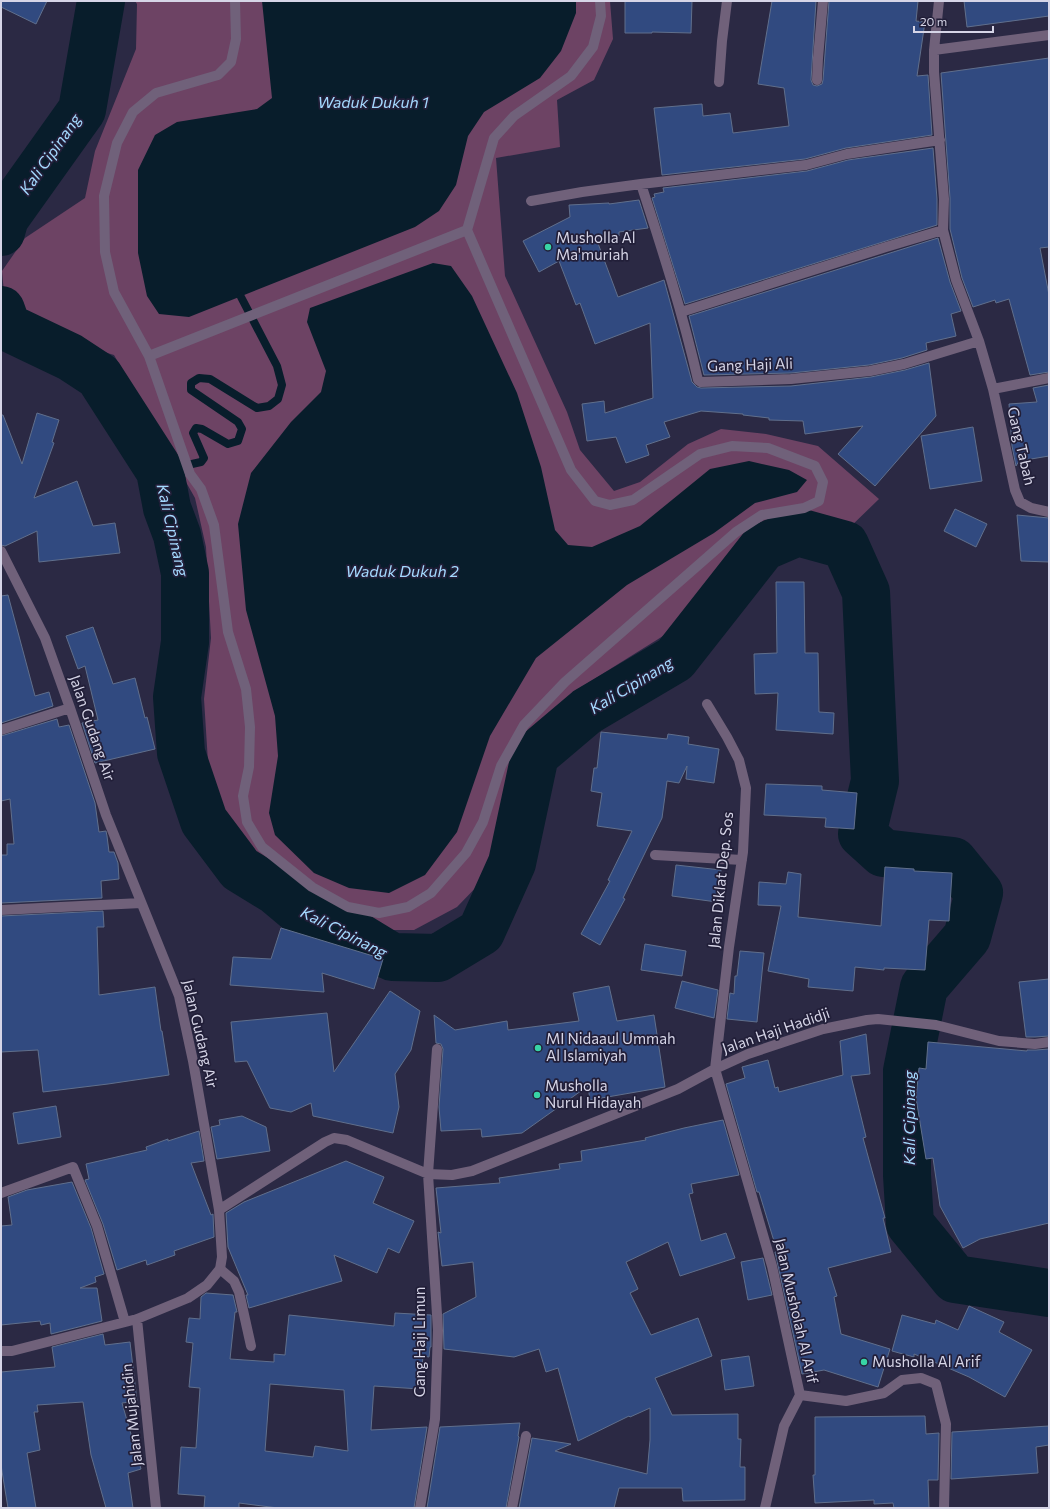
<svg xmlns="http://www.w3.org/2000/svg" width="1050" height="1509" viewBox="0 0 1050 1509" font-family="Commissioner,sans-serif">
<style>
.green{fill:#6d4364}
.water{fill:#081d2b}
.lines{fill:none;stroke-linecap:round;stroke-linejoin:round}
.stream{stroke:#081d2b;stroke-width:8}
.river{stroke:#081d2b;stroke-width:48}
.building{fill:#314a80;stroke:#606f8c;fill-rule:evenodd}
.lane{stroke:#70617a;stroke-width:10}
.street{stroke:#70617a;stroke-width:10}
.poi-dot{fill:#38d4a6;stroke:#221f39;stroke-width:1.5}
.labels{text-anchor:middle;stroke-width:3.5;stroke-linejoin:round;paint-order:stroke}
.poi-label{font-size:15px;fill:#d6d5e7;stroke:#221f39;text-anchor:start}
.street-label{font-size:15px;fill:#d6d5e7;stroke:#221f39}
.water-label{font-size:16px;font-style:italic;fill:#a4d9fe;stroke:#221f39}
</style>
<rect width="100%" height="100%" fill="#2b2944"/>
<path class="green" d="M 135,1 L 610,1 L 613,39 L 594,80 L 557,100 L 560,147 L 496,158 L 505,276 L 567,412 L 580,450 L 614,491 L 640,482 L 688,444 L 721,429 L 766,434 L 818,446 L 879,499 L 845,532 L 814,515 L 787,514 L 767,520 L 755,532 L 718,583 L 679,626 L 575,691 L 534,732 L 513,769 L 497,842 L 484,879 L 457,907 L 414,930 L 377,930 L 329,913 L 264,862 L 221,807 L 208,762 L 204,699 L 211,638 L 206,547 L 195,498 L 114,355 L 34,331 L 5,304 L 2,271 L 25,238 L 85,198 L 95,151 L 136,49 L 137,4 Z"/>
<path class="water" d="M 262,1 L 576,1 L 576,13 L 561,51 L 540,78 L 484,112 L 468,136 L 456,185 L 439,211 L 415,227 L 189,317 L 159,314 L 147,296 L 138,253 L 138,170 L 155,135 L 177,122 L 257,109 L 272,98 Z
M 433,263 L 451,266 L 472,296 L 517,393 L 541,467 L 555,530 L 568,545 L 592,547 L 640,526 L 710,469 L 749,461 L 789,470 L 807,480 L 797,492 L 755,503 L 714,533 L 627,585 L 536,658 L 490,736 L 457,832 L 425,875 L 389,893 L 349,888 L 314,873 L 275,835 L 269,813 L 278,756 L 275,716 L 246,610 L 238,524 L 251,473 L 291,422 L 321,392 L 326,371 L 307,322 L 310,308 Z"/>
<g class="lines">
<path class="stream" d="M 160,471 L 201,462 L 204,458 L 193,433 L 196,428 L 202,429 L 228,444 L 238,441 L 242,429 L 238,422 L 191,390 L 191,383 L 199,378 L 210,379 L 257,408 L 269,406 L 278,399 L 282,385 L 277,366 L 241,297"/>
<path class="river" d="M 1,232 L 5,218 L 82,110 L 101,1
M 1,310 L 7,327 L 70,357 L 99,376 L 160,471 L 167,508 L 177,535 L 185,573 L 185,642 L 177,697 L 181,753 L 204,821 L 240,869 L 276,891 L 307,917 L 346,929 L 392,957 L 438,958 L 481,932 L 512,863 L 535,755 L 587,711 L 675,659 L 763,547 L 798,532 L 845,545 L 866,592 L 875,781 L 862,834 L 883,853 L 953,861 L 979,893 L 967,937 L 924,987 L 907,1071 L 907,1175 L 910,1224 L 955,1279 L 1049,1293"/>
</g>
<path class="building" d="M 1,1 L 47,1 L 36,24 L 1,7 Z
M 625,1 L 692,1 L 691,33 L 652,32 L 652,33 L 625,33 Z
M 772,1 L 816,1 L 811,80 L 813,85 L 817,86 L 822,84 L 823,80 L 829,1 L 918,1 L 916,21 L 925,22 L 917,76 L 928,75 L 932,135 L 846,148 L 805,159 L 662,175 L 654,108 L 702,104 L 703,116 L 730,113 L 733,133 L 789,126 L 784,88 L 758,84 Z
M 964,1 L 1049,1 L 1049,16 L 967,27 Z
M 1049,58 L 1049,247 L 1040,248 L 1049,295 L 1049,372 L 1030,375 L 1009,299 L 996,303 L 995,300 L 973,307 L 962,278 L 950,229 L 950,198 L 941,73 Z
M 933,148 L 937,199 L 937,225 L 685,304 L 652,198 L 655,197 L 654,194 L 664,192 L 663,188 L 807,171 L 848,160 Z
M 639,200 L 648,228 L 619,232 L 619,236 L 596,238 L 618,297 L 664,280 L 692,382 L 697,387 L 701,388 L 791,386 L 871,377 L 905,370 L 929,363 L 936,416 L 875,486 L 838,454 L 863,426 L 805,434 L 803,421 L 769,420 L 769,418 L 743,415 L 743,414 L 701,411 L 664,422 L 670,437 L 646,445 L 649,455 L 626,463 L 616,437 L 587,441 L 582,404 L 604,401 L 605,413 L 653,398 L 650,323 L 595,344 L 580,303 L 576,305 L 559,261 L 539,272 L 523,241 L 570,217 L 569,205 L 609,203 L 609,204 Z
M 938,238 L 950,282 L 961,311 L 951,314 L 956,336 L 926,343 L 927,350 L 902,358 L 869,365 L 791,373 L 704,375 L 689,316 Z
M 1049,385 L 1049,456 L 1019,461 L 1016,466 L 1012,446 L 1009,404 L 1037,402 L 1033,388 Z
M 37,413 L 59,420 L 52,442 L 54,443 L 34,498 L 77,481 L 93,526 L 115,523 L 120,553 L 39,562 L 37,531 L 5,546 L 1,545 L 1,415 L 3,415 L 22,464 Z
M 973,427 L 982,481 L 930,489 L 921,436 Z
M 955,509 L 987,524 L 976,547 L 944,531 Z
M 1017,515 L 1049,518 L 1049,562 L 1021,561 Z
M 776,582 L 804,582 L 805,653 L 818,653 L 819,712 L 834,713 L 833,734 L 776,730 L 778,693 L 755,694 L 754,654 L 777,653 Z
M 8,595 L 35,696 L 49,692 L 53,706 L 1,723 L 1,596 Z
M 93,627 L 113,684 L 135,678 L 145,718 L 147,717 L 155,749 L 95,763 L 82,723 L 98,720 L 85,666 L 78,669 L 66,636 Z
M 57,719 L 59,727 L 69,725 L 95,803 L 99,832 L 106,831 L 107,836 L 109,852 L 114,852 L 118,863 L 119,879 L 101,881 L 102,898 L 1,903 L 1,855 L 7,855 L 7,844 L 14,844 L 10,799 L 1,801 L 1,736 Z
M 601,732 L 667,739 L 668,734 L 689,737 L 688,744 L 719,749 L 714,783 L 686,779 L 687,766 L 679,783 L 667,781 L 662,818 L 623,898 L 625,899 L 600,945 L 581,934 L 610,881 L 608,880 L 632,831 L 597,826 L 602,793 L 591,791 L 594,768 L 597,768 Z
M 766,784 L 822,786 L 822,790 L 857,793 L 854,829 L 825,827 L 826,818 L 764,815 Z
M 676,865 L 721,870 L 717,902 L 672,896 Z
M 885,867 L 914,869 L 914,871 L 952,873 L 949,921 L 929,920 L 925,970 L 884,968 L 884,970 L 855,967 L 853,991 L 808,987 L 809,979 L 768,971 L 781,906 L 758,905 L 759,882 L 786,884 L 788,872 L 801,874 L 798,917 L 881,926 Z
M 103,911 L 104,927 L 97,927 L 99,995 L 155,987 L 161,1031 L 162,1031 L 169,1075 L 108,1084 L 43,1092 L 38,1050 L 1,1052 L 1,916 Z
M 281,928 L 383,959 L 374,989 L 322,973 L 324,992 L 230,985 L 233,957 L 271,959 Z
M 645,944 L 686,951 L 682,976 L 641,970 Z
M 740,951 L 764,953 L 757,1022 L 727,1019 L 730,993 L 734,994 L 735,976 L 737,976 Z
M 1049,979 L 1049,1036 L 1035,1037 L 1026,1037 L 1019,982 Z
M 682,981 L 718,990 L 714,1018 L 675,1008 Z
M 609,986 L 617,1021 L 654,1015 L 665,1087 L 590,1100 L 588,1086 L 522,1133 L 482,1137 L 481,1129 L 441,1131 L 439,1107 L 443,1049 L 441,1044 L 436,1043 L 434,1015 L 455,1030 L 507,1021 L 508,1030 L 579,1021 L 573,993 Z
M 390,991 L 420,1011 L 411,1050 L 395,1074 L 399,1107 L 393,1133 L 313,1116 L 311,1103 L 291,1112 L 270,1108 L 247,1061 L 235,1062 L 231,1022 L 327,1013 L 334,1072 Z
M 866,1034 L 870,1074 L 851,1076 L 866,1137 L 863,1138 L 885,1218 L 883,1218 L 891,1252 L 828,1268 L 837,1296 L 834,1297 L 841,1334 L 890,1349 L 878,1387 L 824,1370 L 802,1374 L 775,1252 L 777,1251 L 759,1192 L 757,1192 L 726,1084 L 745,1078 L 742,1067 L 768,1060 L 775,1088 L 778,1087 L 779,1092 L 843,1075 L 840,1041 Z
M 928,1042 L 1027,1051 L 1027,1050 L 1036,1050 L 1049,1049 L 1049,1223 L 980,1239 L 963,1248 L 940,1206 L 933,1158 L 926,1159 L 916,1098 L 919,1068 L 926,1069 Z
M 56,1106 L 61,1137 L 18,1144 L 13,1113 Z
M 242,1116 L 266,1127 L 270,1151 L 217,1159 L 211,1127 L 220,1125 L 219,1120 Z
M 723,1120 L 739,1175 L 691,1184 L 693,1193 L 689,1194 L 701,1241 L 726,1233 L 735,1258 L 680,1276 L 668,1242 L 626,1262 L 638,1289 L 630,1293 L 651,1335 L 698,1318 L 712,1356 L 655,1378 L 672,1415 L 738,1414 L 738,1439 L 741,1439 L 740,1467 L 745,1467 L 745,1500 L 683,1501 L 682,1488 L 619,1488 L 614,1508 L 519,1508 L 532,1438 L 571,1444 L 555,1451 L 647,1474 L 650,1440 L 650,1408 L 630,1417 L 629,1416 L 578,1441 L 558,1368 L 546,1372 L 539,1349 L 514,1357 L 444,1349 L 443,1314 L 476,1297 L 473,1262 L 442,1266 L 439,1240 L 438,1232 L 441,1233 L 436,1188 L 500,1183 L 499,1178 L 560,1169 L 559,1164 L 582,1161 L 581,1151 L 646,1140 L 645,1138 L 684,1128 Z
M 199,1131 L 204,1161 L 191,1163 L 211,1215 L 213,1214 L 214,1237 L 174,1251 L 175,1255 L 147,1265 L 146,1260 L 117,1270 L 103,1224 L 85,1180 L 89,1179 L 86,1164 L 147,1150 L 146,1147 L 168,1139 L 168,1141 Z
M 346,1161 L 384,1177 L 373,1203 L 414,1221 L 399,1253 L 388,1248 L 377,1273 L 334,1255 L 342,1281 L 249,1308 L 246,1295 L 248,1295 L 228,1247 L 226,1213 L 244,1202 Z
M 72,1182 L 91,1228 L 104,1274 L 95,1277 L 96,1282 L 80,1288 L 97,1288 L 102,1321 L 51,1334 L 50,1323 L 41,1325 L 40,1321 L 1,1325 L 1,1226 L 12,1225 L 8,1197 L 27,1190 Z
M 763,1258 L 772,1295 L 748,1300 L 741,1262 Z
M 206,1293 L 233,1295 L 237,1312 L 235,1312 L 230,1359 L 274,1362 L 274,1354 L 285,1355 L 289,1315 L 394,1326 L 395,1313 L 431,1315 L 431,1347 L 430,1347 L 429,1357 L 423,1356 L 420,1389 L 374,1386 L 371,1430 L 427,1427 L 414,1508 L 278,1508 L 239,1503 L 239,1508 L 204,1508 L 205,1496 L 178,1494 L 181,1447 L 196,1448 L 200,1388 L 189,1387 L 193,1343 L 186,1342 L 189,1318 L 200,1319 L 201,1297 ZM 270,1384 L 344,1390 L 348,1451 L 315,1446 L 313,1457 L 265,1451 Z
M 969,1306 L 1004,1322 L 999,1332 L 1032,1350 L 1005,1397 L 969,1377 L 939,1364 L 914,1354 L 914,1357 L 892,1351 L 902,1315 L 935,1324 L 936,1320 L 958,1330 Z
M 103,1334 L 105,1345 L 130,1342 L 137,1401 L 122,1403 L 141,1469 L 128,1473 L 133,1508 L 106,1508 L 91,1455 L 83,1402 L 37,1405 L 38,1412 L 34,1412 L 40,1450 L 27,1453 L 36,1508 L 8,1508 L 1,1465 L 1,1372 L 55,1367 L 52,1347 Z
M 749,1356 L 754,1386 L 725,1390 L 721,1360 Z
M 925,1416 L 926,1434 L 939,1433 L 938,1480 L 928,1480 L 929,1508 L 894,1508 L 893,1503 L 874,1504 L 874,1500 L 815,1503 L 813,1475 L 815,1475 L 815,1417 Z
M 520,1423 L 518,1436 L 519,1437 L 506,1508 L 427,1508 L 440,1427 Z
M 1049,1426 L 1049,1445 L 1036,1447 L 1038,1473 L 951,1479 L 952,1432 Z"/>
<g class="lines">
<path class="lane" d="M 235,1 L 236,39 L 231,62 L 218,75 L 156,93 L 133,112 L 117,143 L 104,196 L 105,252 L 114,292 L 149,356 L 190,474 L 201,489 L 214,525 L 228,632 L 246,689 L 250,727 L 249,767 L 243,796 L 247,822 L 262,847 L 312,887 L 348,907 L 379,913 L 408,907 L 431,893 L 466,853 L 483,822 L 501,766 L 524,725 L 565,682 L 736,532 L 762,515 L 804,508 L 819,501 L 823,482 L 815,466 L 768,448 L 732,446 L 700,454 L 633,500 L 610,505 L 595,501 L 571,470 L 467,230 L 494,138 L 514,116 L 571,76 L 593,47 L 601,16 L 600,1
M 149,356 L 467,230
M 220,1269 L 234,1281 L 239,1292 L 251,1346"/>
<path class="street" d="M 939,1 L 934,50 L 934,72 L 944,199 L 943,230 L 956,280 L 979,341 L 993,389 L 1015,490 L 1020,502 L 1031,508 L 1049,512
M 934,50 L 1049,35
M 817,80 L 818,58 L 823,1
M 719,82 L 722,41 L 727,1
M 641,184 C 662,249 683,314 698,380 L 701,382 L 791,379 L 870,371 L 904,364 L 979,341
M 531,201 L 582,192 L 641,184 L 806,165 L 847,154 L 940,140
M 681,312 L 886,247 L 943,230
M 993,389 L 1049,378
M 1,551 L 45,638 L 70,708 L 106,815 L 179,996 L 193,1061 L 219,1210 L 222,1257 L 220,1269 L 207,1285 L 188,1298 L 137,1319 L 12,1351 L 1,1351
M 707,704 L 727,737 L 739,760 L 746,788 L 743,852 L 729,947 L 715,1069 L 772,1266 L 800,1395 L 846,1401 L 884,1393 L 902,1380 L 921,1378 L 936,1384 L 946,1424 L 944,1508
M 1,730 L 70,708
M 655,855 L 742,860
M 1,910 L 141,903
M 1,1193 L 73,1167 L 97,1226 L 125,1322
M 219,1210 L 325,1142 L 334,1138 L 347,1140 L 428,1174 L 452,1175 L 472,1171 L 678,1089 L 715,1069 L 748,1054 L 823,1029 L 867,1020 L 878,1019 L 936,1025 L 999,1041 L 1035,1044 L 1049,1042
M 137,1319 L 156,1508
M 420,1508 L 435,1419 L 438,1330 L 428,1174 L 437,1049
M 512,1508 L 526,1436
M 765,1508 L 784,1426 L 800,1395"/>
</g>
<g class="poi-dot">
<circle cx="548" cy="247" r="4"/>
<circle cx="538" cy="1048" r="4"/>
<circle cx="537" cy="1095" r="4"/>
<circle cx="864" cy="1362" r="4"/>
</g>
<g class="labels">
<g class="poi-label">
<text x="556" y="243">Musholla Al<tspan x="556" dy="17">Ma'muriah</tspan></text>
<text x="546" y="1044">MI Nidaaul Ummah<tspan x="546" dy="17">Al Islamiyah</tspan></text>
<text x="545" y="1091">Musholla<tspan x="545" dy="17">Nurul Hidayah</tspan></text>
<text x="872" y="1367">Musholla Al Arif</text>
</g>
<g class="street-label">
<text transform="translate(750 365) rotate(-2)" y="5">Gang Haji Ali</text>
<text transform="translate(1021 446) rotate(77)" y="5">Gang Tabah</text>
<text transform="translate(92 728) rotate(71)" y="5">Jalan Gudang Air</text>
<text transform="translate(721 880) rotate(-84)" y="5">Jalan Diklat Dep. Sos</text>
<text transform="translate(776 1031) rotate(-19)" y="5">Jalan Haji Hadidji</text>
<text transform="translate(200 1034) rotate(77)" y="5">Jalan Gudang Air</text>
<text transform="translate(796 1311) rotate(77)" y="5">Jalan Musholah Al Arif</text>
<text transform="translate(420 1342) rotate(-90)" y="5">Gang Haji Limun</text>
<text transform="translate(132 1415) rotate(-96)" y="5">Jalan Mujahidin</text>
</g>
<g class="water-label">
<text x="373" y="108">Waduk Dukuh 1</text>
<text transform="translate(50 154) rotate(-55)" y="6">Kali Cipinang</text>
<text transform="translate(173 530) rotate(77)" y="6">Kali Cipinang</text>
<text x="402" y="577">Waduk Dukuh 2</text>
<text transform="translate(631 685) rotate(-31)" y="6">Kali Cipinang</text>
<text transform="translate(344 932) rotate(27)" y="6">Kali Cipinang</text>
<text transform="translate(909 1118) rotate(-90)" y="6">Kali Cipinang</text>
</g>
</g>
<rect width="1050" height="1509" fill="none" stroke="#d6d5e7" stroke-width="4"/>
<path d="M914 26v6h79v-6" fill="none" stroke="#d6d5e7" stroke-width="2"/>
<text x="920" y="26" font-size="12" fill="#d6d5e7" stroke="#221f39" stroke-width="3" paint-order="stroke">20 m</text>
</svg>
